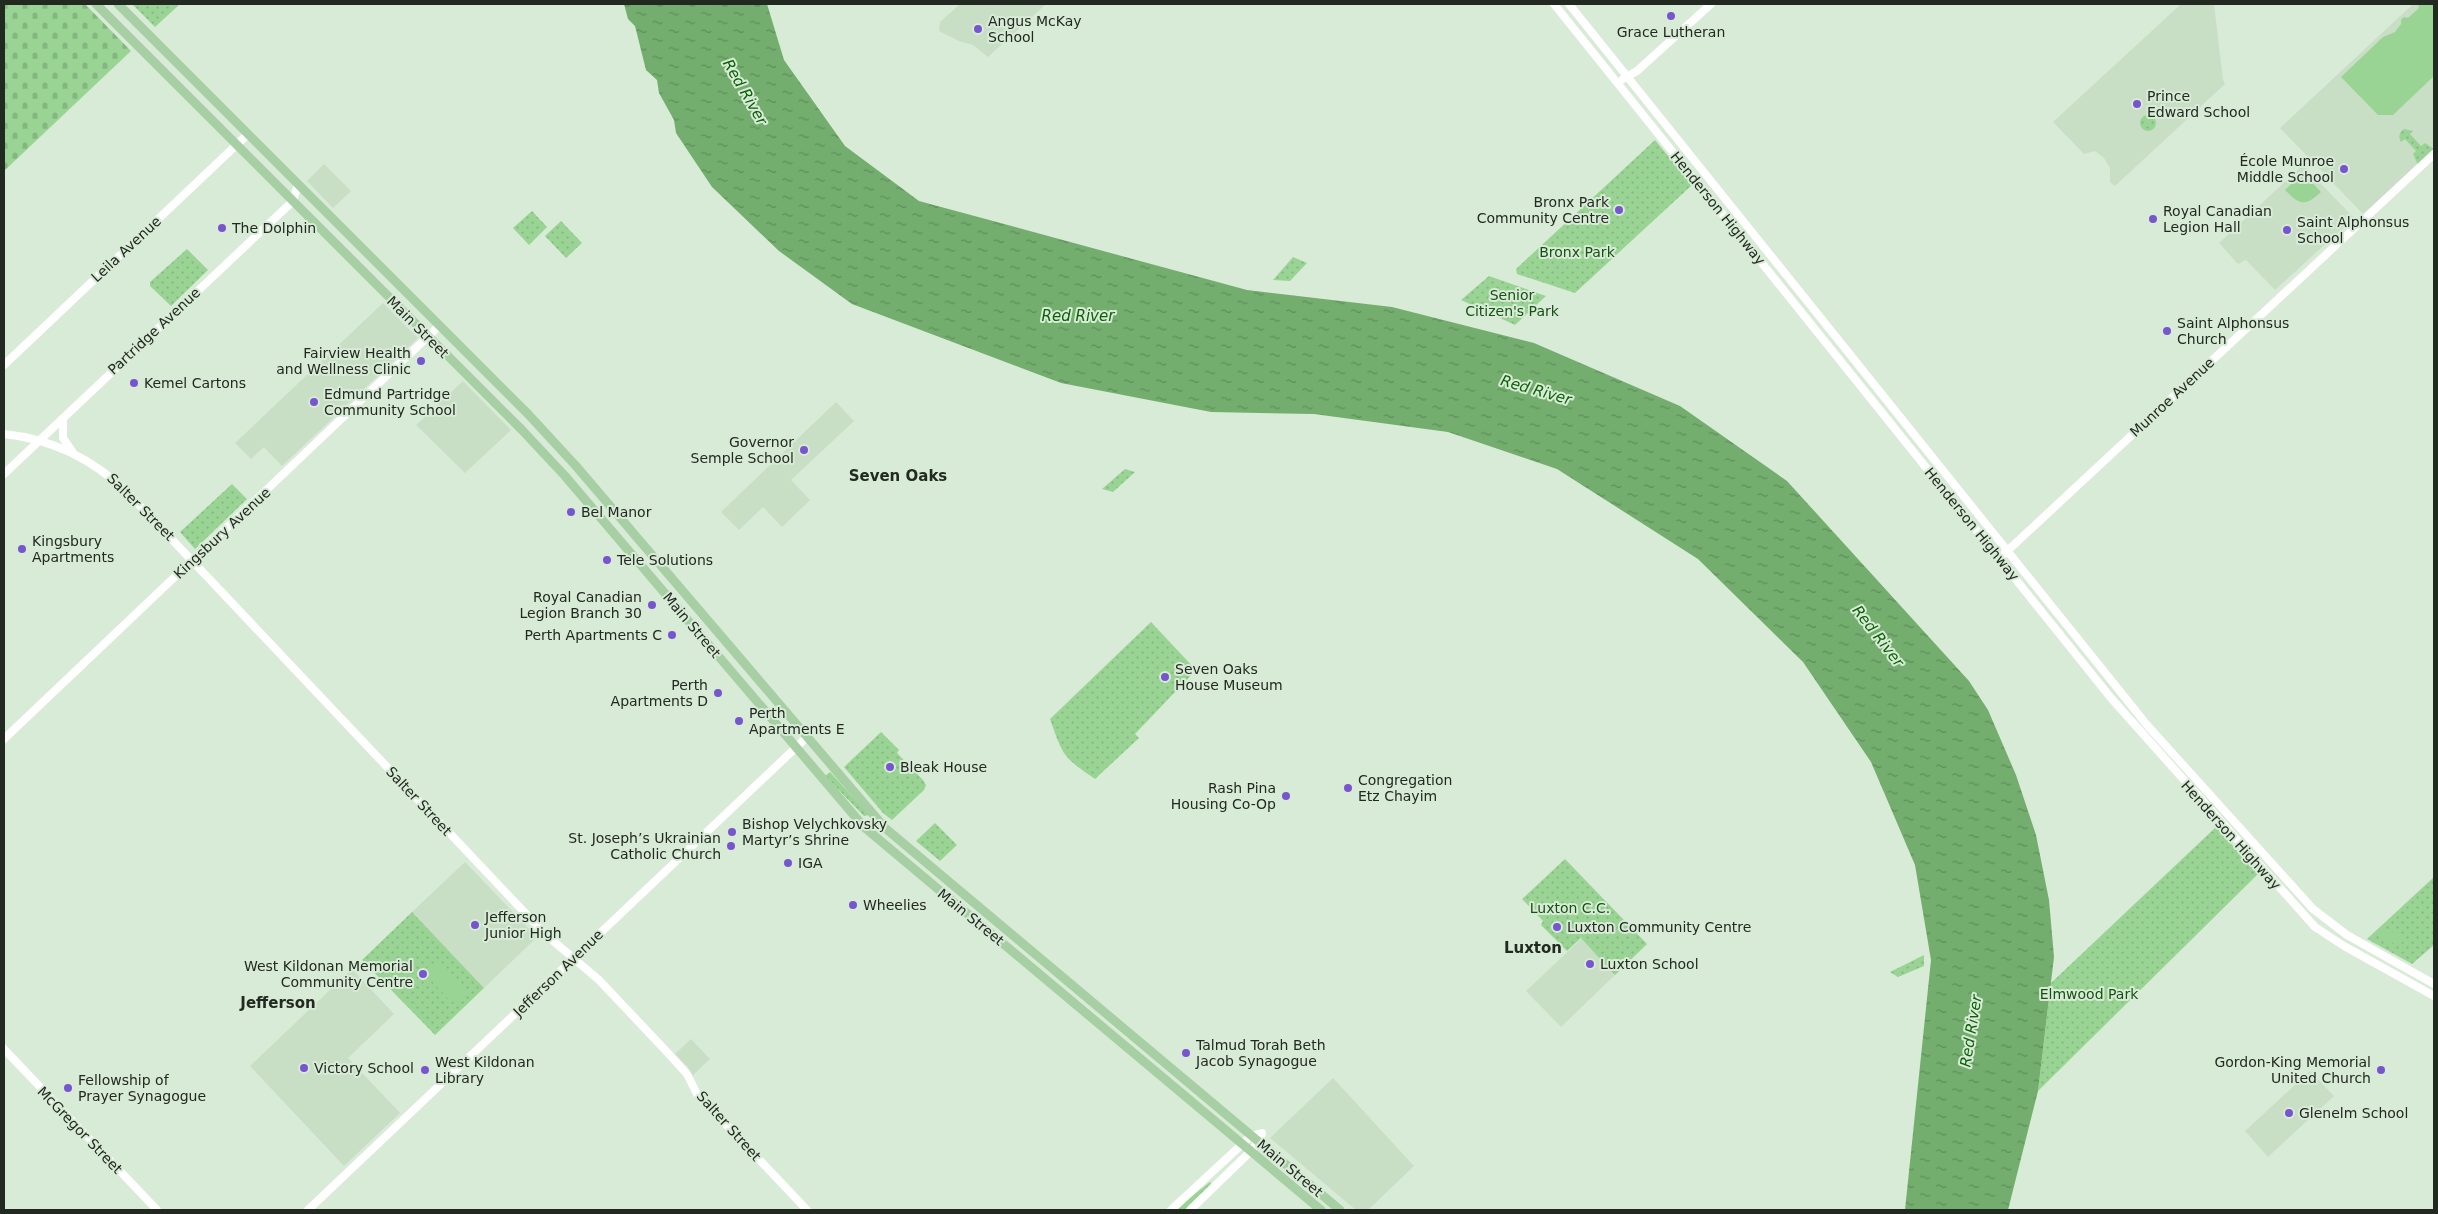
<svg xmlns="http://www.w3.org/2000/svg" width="2438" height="1214" viewBox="0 0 2438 1214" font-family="'DejaVu Sans',sans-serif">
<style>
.built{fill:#c8dfc5}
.grass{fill:url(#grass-dots)}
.cemetery{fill:url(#cemetery-stones)}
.garden{fill:#9ad494}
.water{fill:url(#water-ripples)}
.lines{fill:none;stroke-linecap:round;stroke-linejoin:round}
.secondary{stroke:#fff;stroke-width:8}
.primary{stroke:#a7cfa4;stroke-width:9}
.poi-dot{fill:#7755cf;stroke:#d8ebd6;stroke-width:2}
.labels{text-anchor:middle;stroke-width:4;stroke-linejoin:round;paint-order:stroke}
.poi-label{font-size:14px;fill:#222921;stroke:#d8ebd6;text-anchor:start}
.street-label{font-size:14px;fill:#222921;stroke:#d8ebd6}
.park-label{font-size:14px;fill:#155112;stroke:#d8ebd6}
.water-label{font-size:15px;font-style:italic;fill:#0a6106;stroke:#d8ebd6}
.neighbourhood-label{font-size:15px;font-weight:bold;fill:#222921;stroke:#d8ebd6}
</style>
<defs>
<pattern id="grass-dots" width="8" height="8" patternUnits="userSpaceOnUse" patternTransform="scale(1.25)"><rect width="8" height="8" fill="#9ad494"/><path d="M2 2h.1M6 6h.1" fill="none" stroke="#84b67f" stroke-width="1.8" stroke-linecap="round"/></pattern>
<pattern id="cemetery-stones" width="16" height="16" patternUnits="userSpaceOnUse" patternTransform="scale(1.25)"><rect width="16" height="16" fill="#9ad494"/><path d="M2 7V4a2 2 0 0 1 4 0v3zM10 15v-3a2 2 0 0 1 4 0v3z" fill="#84b67f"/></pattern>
<pattern id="water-ripples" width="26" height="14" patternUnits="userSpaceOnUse" patternTransform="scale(1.25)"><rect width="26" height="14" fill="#73ae6e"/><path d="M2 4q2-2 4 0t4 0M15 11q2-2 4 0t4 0" fill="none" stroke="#5e8e5a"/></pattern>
</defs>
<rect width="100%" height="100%" fill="#d8ebd6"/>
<path class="built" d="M 960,4 L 1046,4 L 988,57 L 973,45 L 959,41 L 939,31 L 940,22 Z
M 2181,4 L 2214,4 L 2223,80 L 2225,84 L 2115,186 L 2110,182 L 2110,168 L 2104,158 L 2095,151 L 2084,154 L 2053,122 Z
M 2413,4 L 2434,4 L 2434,151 L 2365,216 L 2280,128 Z
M 324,164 L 351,191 L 333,208 L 307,181 Z
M 2303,165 L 2354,218 L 2275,290 L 2246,260 L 2238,264 L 2219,243 Z
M 383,303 L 418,338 L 282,466 L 264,447 L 251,459 L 235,443 Z
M 463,381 L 511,430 L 465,473 L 416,425 Z
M 836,402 L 854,421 L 791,480 L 810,500 L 782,527 L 763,507 L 739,530 L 721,512 Z
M 465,862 L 537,937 L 484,988 L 412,912 Z
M 1613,909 L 1647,944 L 1561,1027 L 1526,991 Z
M 352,969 L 394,1014 L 348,1058 L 400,1113 L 344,1166 L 250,1066 Z
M 691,1039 L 710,1059 L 692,1076 L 688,1067 L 675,1054 Z
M 2310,1071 L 2334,1096 L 2268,1157 L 2245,1131 Z
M 1333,1078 L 1414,1166 L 1368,1210 L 1356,1210 L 1270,1138 Z"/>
<path class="grass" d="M 132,4 L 180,4 L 155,27 Z
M2140 123a8 8 0 1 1 16 0a8 8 0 1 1-16 0Z
M 2404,129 L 2413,131 L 2410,134 L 2421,146 L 2425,143 L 2434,149 L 2418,165 L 2413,154 L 2416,151 L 2405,139 L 2401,142 C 2398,137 2399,132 2404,129 Z
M 1655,140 L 1692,185 L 1575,293 L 1517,274 L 1516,269 Z
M 532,211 L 547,227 L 529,245 L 513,228 Z
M 561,221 L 582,243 L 566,258 L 545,236 Z
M 187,249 L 208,270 L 171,306 L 150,286 L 150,282 Z
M 1293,257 L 1307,263 L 1290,281 L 1273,280 Z
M 1489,276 L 1540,294 L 1546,296 L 1515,325 L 1461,300 Z
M 1125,469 L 1135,472 L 1113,492 L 1102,489 Z
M 232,484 L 247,499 L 195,549 L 180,532 Z
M 1151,622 L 1196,670 L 1135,734 L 1139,738 L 1095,779 C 1063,757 1063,756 1050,719 Z
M 881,732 L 899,750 L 897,753 L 923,780 L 926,785 L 924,790 L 892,820 L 883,813 L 844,767 Z
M 830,772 L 869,815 L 864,816 L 825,776 Z
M 935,823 L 957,845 L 940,861 L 916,841 Z
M 2216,827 L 2258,874 L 2038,1091 L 2051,983 Z
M 1565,859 L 1647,944 L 1615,975 L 1581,938 L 1567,951 L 1541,925 L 1543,921 L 1522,899 Z
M 2434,877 L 2434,945 L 2412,964 L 2367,939 Z
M 412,912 L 484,988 L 435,1035 L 362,960 Z
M 1924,955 L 1924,966 L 1898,977 L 1890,972 Z
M 1210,1182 L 1212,1186 L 1188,1210 L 1174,1210 Z"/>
<path class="cemetery" d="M 4,4 L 85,4 L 131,51 L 4,171 Z"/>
<path class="garden" d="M 2418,4 L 2434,4 L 2434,76 L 2393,115 L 2378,115 L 2341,77 L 2383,37 L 2395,32 L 2401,24 L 2401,20 L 2404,17 L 2408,18 L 2419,8 Z
M 2303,173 L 2321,192 C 2305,207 2299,205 2285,190 Z
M 2382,931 L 2398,932 L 2405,938 L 2405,942 L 2388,943 L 2387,941 L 2381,941 L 2379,936 Z
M 437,960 L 441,962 L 466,988 L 466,996 L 459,1002 L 451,1002 L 427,976 L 427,968 Z"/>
<path class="water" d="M 624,4 L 767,4 L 784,60 L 845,146 L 919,201 L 1247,290 L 1392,307 L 1534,343 L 1680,406 L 1787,481 L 1969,681 L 1988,710 L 2016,775 L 2036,835 L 2049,900 L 2054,957 L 2038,1091 L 2008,1210 L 1905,1210 L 1931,960 L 1915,865 L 1871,762 L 1803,662 L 1698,559 L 1557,469 L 1448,432 L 1314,414 L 1211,412 L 1061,383 L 852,304 L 779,251 L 712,187 L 676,133 L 674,120 L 659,93 L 657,80 L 646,70 L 635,26 L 628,19 Z"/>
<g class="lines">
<path class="secondary" d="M 1554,4 L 2111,698 L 2315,927 L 2344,946 L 2434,996
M 1569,4 L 2147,725 L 2313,909 L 2347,935 L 2434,984
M 1623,79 L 1637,71 L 1711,4
M 4,365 L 248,134
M 63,418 L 63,438 L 72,451
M 4,434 C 53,439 93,459 128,493 L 545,934 L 599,980 L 667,1052 L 687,1074 L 697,1094 L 807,1210
M 4,474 L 293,201 L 298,184
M 2004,554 L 2434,154
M 4,739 L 439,326
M 4,1049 L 157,1210
M 308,1210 L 807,737
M 1171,1210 L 1251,1136 L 1262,1133
M 1190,1210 L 1251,1151 L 1261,1137"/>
<path class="primary" d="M 96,4 L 522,430 L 565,476 L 864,827 L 1321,1210
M 118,4 L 528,414 L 576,466 L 885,828 L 1340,1210"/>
</g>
<g class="poi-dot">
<circle cx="1671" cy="16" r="5"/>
<circle cx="978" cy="29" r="5"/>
<circle cx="2137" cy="104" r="5"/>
<circle cx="2344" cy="169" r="5"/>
<circle cx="1619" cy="210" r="5"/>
<circle cx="2153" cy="219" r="5"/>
<circle cx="222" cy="228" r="5"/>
<circle cx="2287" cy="230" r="5"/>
<circle cx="2167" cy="331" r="5"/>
<circle cx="421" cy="361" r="5"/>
<circle cx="134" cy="383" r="5"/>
<circle cx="314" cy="402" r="5"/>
<circle cx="804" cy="450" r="5"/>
<circle cx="571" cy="512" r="5"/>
<circle cx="22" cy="549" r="5"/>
<circle cx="607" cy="560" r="5"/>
<circle cx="652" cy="605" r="5"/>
<circle cx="672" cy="635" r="5"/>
<circle cx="1165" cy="677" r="5"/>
<circle cx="718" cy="693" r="5"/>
<circle cx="739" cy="721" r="5"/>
<circle cx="890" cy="767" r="5"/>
<circle cx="1348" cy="788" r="5"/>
<circle cx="1286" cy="796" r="5"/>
<circle cx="732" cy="832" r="5"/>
<circle cx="731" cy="846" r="5"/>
<circle cx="788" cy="863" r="5"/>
<circle cx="853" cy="905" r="5"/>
<circle cx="475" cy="925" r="5"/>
<circle cx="1557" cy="927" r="5"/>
<circle cx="1590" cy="964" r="5"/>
<circle cx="423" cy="974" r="5"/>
<circle cx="1186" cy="1053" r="5"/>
<circle cx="304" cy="1068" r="5"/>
<circle cx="425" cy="1070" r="5"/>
<circle cx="2381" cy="1070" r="5"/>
<circle cx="68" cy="1088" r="5"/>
<circle cx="2289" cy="1113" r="5"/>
</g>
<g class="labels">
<g class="poi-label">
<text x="988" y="26">Angus McKay<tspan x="988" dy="16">School</tspan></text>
<text x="1671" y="37" text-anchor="middle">Grace Lutheran</text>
<text x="2147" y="101">Prince<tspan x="2147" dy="16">Edward School</tspan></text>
<text x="2334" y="166" text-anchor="end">École Munroe<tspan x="2334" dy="16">Middle School</tspan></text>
<text x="1609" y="207" text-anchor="end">Bronx Park<tspan x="1609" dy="16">Community Centre</tspan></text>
<text x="2163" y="216">Royal Canadian<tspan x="2163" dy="16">Legion Hall</tspan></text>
<text x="2297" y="227">Saint Alphonsus<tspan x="2297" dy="16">School</tspan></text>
<text x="232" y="233">The Dolphin</text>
<text x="2177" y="328">Saint Alphonsus<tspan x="2177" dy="16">Church</tspan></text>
<text x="411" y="358" text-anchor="end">Fairview Health<tspan x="411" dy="16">and Wellness Clinic</tspan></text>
<text x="144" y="388">Kemel Cartons</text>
<text x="324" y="399">Edmund Partridge<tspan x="324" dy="16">Community School</tspan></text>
<text x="794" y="447" text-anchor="end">Governor<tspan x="794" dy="16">Semple School</tspan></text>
<text x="581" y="517">Bel Manor</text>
<text x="32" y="546">Kingsbury<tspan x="32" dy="16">Apartments</tspan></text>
<text x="617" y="565">Tele Solutions</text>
<text x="642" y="602" text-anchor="end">Royal Canadian<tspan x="642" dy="16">Legion Branch 30</tspan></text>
<text x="662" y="640" text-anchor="end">Perth Apartments C</text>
<text x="1175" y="674">Seven Oaks<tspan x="1175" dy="16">House Museum</tspan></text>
<text x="708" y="690" text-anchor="end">Perth<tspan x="708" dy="16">Apartments D</tspan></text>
<text x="749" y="718">Perth<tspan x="749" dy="16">Apartments E</tspan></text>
<text x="900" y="772">Bleak House</text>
<text x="1358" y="785">Congregation<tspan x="1358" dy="16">Etz Chayim</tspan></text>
<text x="1276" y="793" text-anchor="end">Rash Pina<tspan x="1276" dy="16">Housing Co-Op</tspan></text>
<text x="742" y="829">Bishop Velychkovsky<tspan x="742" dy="16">Martyr’s Shrine</tspan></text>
<text x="721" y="843" text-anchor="end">St. Joseph’s Ukrainian<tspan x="721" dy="16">Catholic Church</tspan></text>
<text x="798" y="868">IGA</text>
<text x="863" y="910">Wheelies</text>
<text x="485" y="922">Jefferson<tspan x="485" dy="16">Junior High</tspan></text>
<text x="1567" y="932">Luxton Community Centre</text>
<text x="1600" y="969">Luxton School</text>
<text x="413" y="971" text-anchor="end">West Kildonan Memorial<tspan x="413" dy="16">Community Centre</tspan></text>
<text x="1196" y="1050">Talmud Torah Beth<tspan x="1196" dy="16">Jacob Synagogue</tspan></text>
<text x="435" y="1067">West Kildonan<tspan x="435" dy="16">Library</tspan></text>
<text x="2371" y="1067" text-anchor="end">Gordon-King Memorial<tspan x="2371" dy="16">United Church</tspan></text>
<text x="314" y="1073">Victory School</text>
<text x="78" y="1085">Fellowship of<tspan x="78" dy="16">Prayer Synagogue</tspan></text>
<text x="2299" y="1118">Glenelm School</text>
</g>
<g class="street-label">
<text transform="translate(1718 208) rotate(51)" y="5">Henderson Highway</text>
<text transform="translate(126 249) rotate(-43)" y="5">Leila Avenue</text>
<text transform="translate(418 327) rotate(45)" y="5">Main Street</text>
<text transform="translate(154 331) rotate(-43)" y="5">Partridge Avenue</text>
<text transform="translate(2172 397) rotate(-43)" y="5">Munroe Avenue</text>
<text transform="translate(141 507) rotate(45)" y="5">Salter Street</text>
<text transform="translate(1972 524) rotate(51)" y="5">Henderson Highway</text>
<text transform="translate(222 533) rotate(-43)" y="5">Kingsbury Avenue</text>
<text transform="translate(692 625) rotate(50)" y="5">Main Street</text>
<text transform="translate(419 801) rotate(47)" y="5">Salter Street</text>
<text transform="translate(2231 835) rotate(48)" y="5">Henderson Highway</text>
<text transform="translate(971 917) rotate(39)" y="5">Main Street</text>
<text transform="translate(558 973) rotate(-44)" y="5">Jefferson Avenue</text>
<text transform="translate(729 1126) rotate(48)" y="5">Salter Street</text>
<text transform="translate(80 1130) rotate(46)" y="5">McGregor Street</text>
<text transform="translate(1290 1168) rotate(40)" y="5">Main Street</text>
</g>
<g class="park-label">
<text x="1577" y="257">Bronx Park</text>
<text x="1512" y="300">Senior<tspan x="1512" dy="16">Citizen's Park</tspan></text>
<text x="1570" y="913">Luxton C.C.</text>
<text x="2089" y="999">Elmwood Park</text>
</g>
<g class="water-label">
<text transform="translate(745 92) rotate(60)" y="5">Red River</text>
<text x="1078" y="321">Red River</text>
<text transform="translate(1536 390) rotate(16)" y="5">Red River</text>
<text transform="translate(1878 636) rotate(52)" y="5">Red River</text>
<text transform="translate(1971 1031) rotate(-81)" y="5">Red River</text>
</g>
<g class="neighbourhood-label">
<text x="898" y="481">Seven Oaks</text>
<text x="1533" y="953">Luxton</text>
<text x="278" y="1008">Jefferson</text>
</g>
</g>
<rect width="2438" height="1214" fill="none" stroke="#222921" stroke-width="10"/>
</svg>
